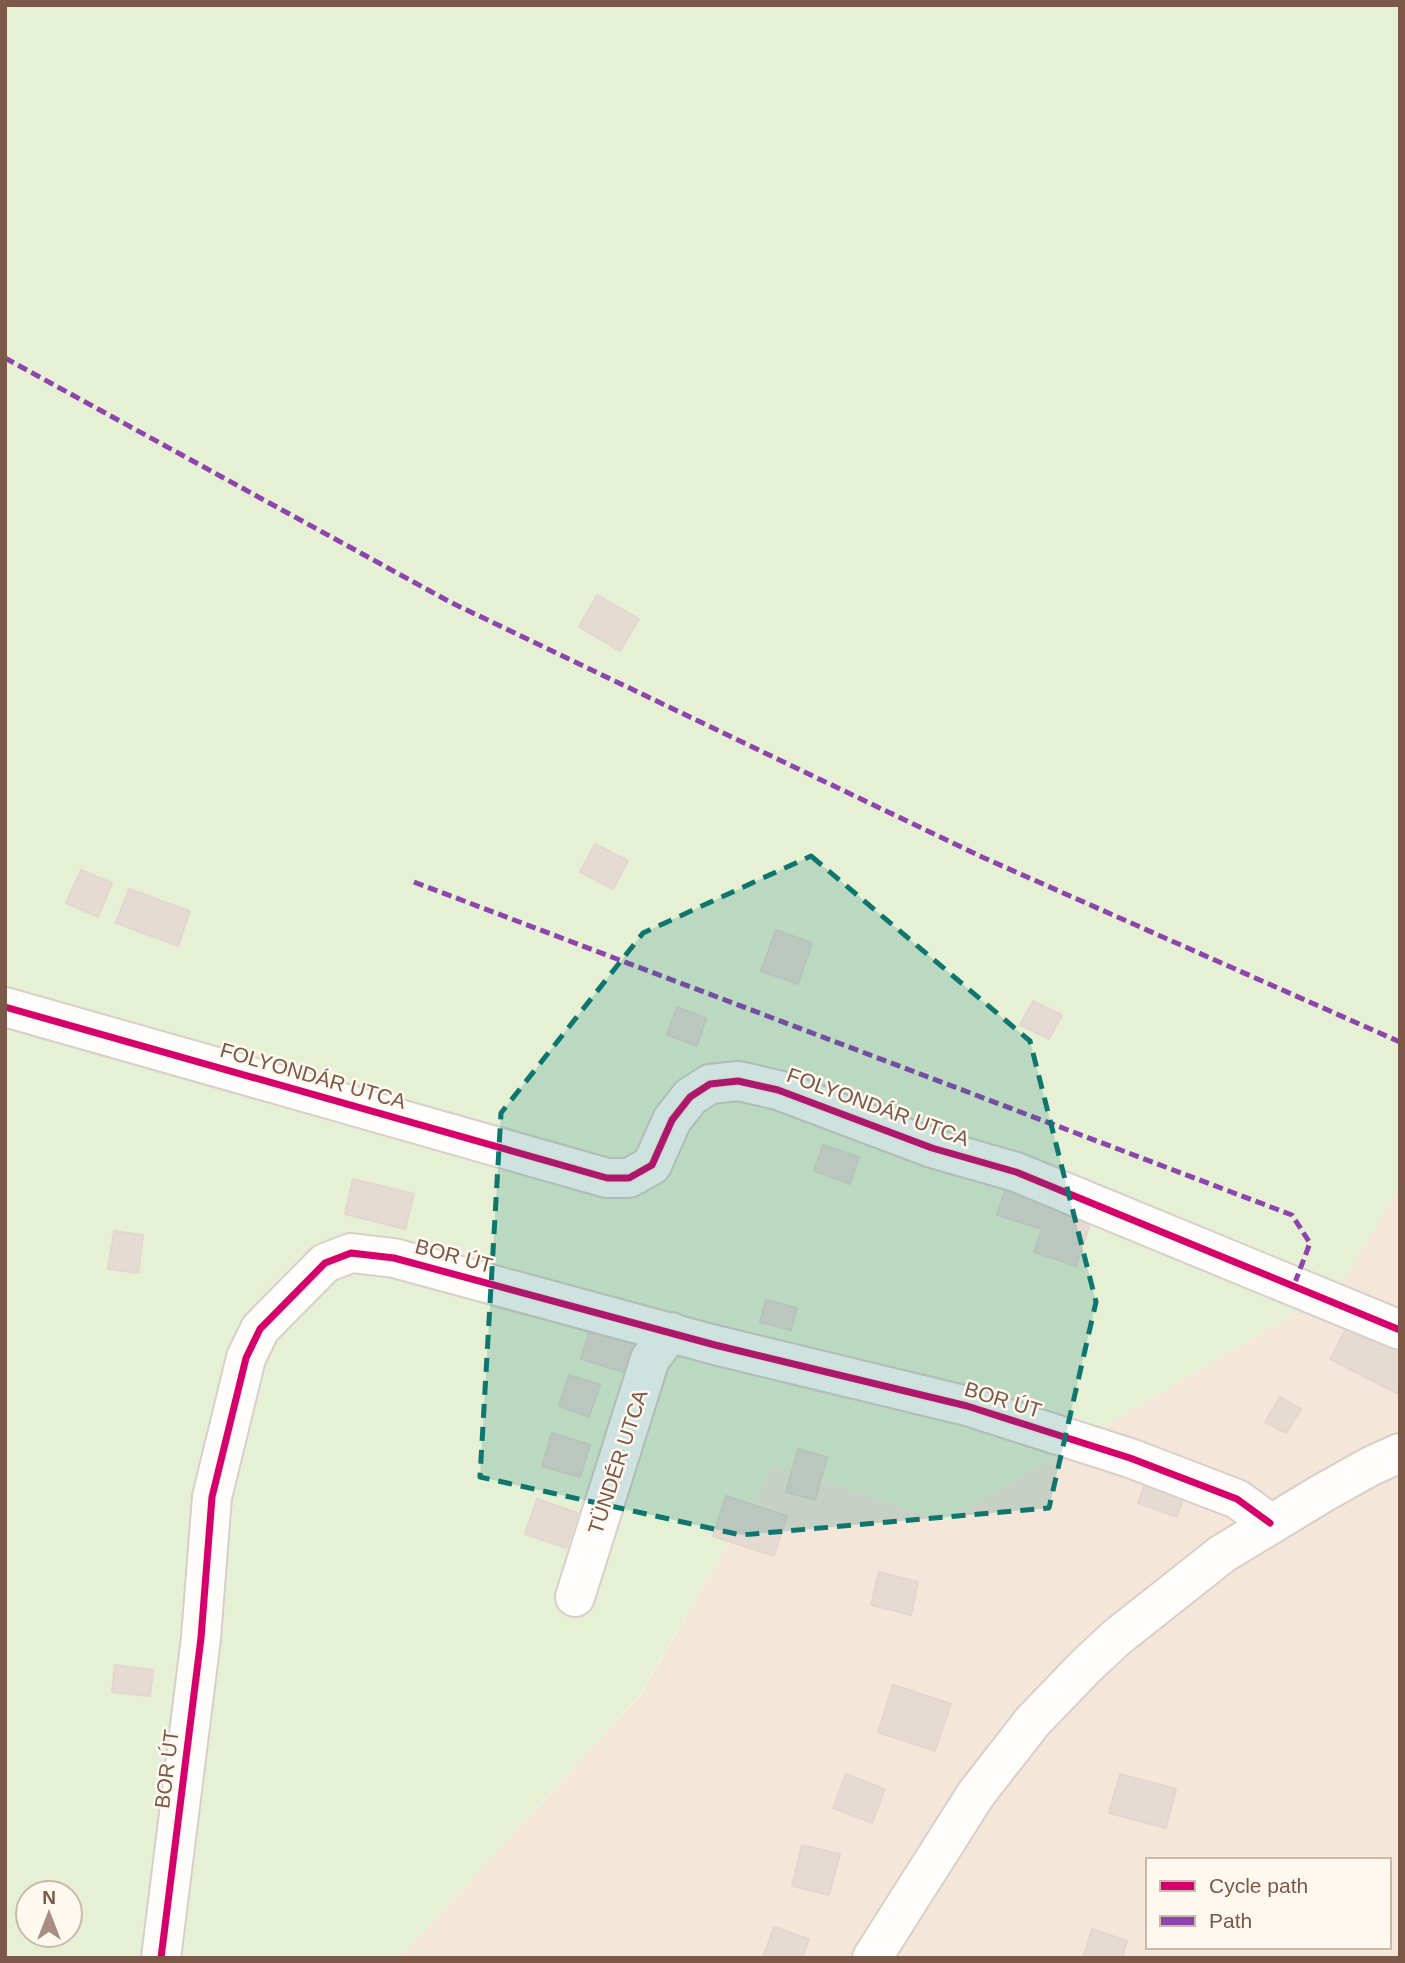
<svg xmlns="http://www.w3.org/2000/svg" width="1405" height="1963" viewBox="0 0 1405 1963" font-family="Helvetica,sans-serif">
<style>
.residential{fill:#f4e7da;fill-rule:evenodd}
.green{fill:#e6f0d5;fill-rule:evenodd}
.building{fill:#e6dbd3;stroke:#e2d6ce;stroke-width:2}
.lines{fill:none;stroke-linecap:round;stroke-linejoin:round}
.minor-casing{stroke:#d8cfc8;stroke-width:42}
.minor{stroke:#fefdfc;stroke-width:38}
.quiet{stroke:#8e44ad;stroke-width:5;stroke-dasharray:10 5;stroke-linecap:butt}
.cycleway-casing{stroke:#fff8ef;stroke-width:11}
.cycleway{stroke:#d6006c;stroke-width:7}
.marked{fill:#0f766e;fill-opacity:0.2;stroke:#0f766e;stroke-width:5;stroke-dasharray:14 9;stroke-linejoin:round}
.labels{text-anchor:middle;stroke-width:5;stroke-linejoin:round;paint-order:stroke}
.street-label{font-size:21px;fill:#7b5848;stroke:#fff8ef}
</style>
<rect width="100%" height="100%" fill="#f9f3ec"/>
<path class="residential" d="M 1400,1188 L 1400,1958 L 400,1958 L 640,1696 L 775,1464 L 944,1522 L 1313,1303 L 1326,1310 ZM 1148,1860 L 1389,1860 L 1389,1947 L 1148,1947 Z"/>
<path class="green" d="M 5,5 L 1400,5 L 1400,1188 L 1326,1310 L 1312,1303 L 944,1522 L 775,1464 L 639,1696 L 400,1958 L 5,1958 ZM 28,1893 L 70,1893 L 70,1935 L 28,1935 Z"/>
<path class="building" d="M 597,595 L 639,619 L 620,651 L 579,627 Z
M 595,844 L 628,861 L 613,889 L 580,872 Z
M 81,870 L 112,883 L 98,917 L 66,903 Z
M 129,889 L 190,911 L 178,946 L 116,923 Z
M 776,930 L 812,943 L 798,984 L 761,971 Z
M 1033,1001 L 1062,1015 L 1049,1039 L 1020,1025 Z
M 677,1007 L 706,1018 L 697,1046 L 667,1035 Z
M 823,1145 L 859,1157 L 850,1184 L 814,1171 Z
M 353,1179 L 414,1194 L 405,1229 L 345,1214 Z
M 1008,1181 L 1095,1209 L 1076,1266 L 1034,1252 L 1042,1229 L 997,1215 Z
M 114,1231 L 143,1235 L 138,1273 L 108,1269 Z
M 766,1300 L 797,1308 L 791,1330 L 760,1322 Z
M 1350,1322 L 1400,1347 L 1400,1390 L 1398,1394 L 1330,1359 Z
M 591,1326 L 643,1342 L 633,1375 L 581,1359 Z
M 569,1375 L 600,1385 L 589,1417 L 559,1406 Z
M 1280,1397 L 1301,1409 L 1286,1433 L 1265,1422 Z
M 552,1433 L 590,1445 L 580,1477 L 542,1466 Z
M 798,1449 L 827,1457 L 815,1500 L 786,1492 Z
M 1149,1472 L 1188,1485 L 1177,1517 L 1138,1503 Z
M 726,1496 L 787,1516 L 774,1556 L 713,1536 Z
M 537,1499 L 578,1513 L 566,1548 L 525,1534 Z
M 879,1572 L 918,1582 L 911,1615 L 871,1605 Z
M 115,1665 L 153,1670 L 150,1696 L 112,1692 Z
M 893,1685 L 951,1704 L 935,1751 L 878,1732 Z
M 846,1774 L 885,1789 L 872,1823 L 833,1808 Z
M 1120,1774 L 1176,1789 L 1166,1828 L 1109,1813 Z
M 802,1845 L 840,1854 L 829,1895 L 792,1886 Z
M 774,1927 L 809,1939 L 802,1958 L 763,1958 Z
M 1092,1929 L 1127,1941 L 1122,1958 L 1083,1958 Z"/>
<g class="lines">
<defs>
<path id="minor" d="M 5,1007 L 607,1178 L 629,1178 L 652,1165 L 672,1120 L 690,1097 L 710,1084 L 738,1081 L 778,1090 L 932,1148 L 1016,1172 L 1400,1330
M 575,1597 L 650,1359 L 671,1332
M 161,1958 L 201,1638 L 212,1497 L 246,1358 L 260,1329 L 325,1263 L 351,1253 L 394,1258 L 715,1345 L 967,1406 L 1130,1458 L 1237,1499 L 1270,1523
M 872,1958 L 976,1794 L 1033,1721 L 1085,1667 L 1116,1638 L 1222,1554 L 1321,1494 L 1371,1466 L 1400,1453"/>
</defs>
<use href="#minor" class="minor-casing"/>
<use href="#minor" class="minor"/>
<path class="quiet" d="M 5,358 L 450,602 L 982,857 L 1400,1042
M 414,882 L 1292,1215 L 1310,1243 L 1294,1285"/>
<defs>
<path id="cycleway" d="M 5,1007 L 607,1178 L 629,1178 L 652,1165 L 672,1120 L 690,1097 L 710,1084 L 738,1081 L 778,1090 L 932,1148 L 1016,1172 L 1400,1330
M 161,1958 L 201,1638 L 212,1497 L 246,1358 L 260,1329 L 325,1263 L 351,1253 L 394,1258 L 715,1345 L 967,1406 L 1130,1458 L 1237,1499 L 1270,1523"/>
</defs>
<use href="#cycleway" class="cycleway-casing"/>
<use href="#cycleway" class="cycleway"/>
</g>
<path class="marked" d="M 811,856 L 1030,1041 L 1096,1302 L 1049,1508 L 741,1535 L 480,1477 L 501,1113 L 643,933 Z"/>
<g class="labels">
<g class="street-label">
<text transform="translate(313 1076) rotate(16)" y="7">FOLYONDÁR UTCA</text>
<text transform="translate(878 1107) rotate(20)" y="7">FOLYONDÁR UTCA</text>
<text transform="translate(454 1256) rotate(15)" y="7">BOR ÚT</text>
<text transform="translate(1003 1400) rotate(17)" y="7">BOR ÚT</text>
<text transform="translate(618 1462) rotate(-72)" y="7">TÜNDÉR UTCA</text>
<text transform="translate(167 1769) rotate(-83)" y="7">BOR ÚT</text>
</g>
</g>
<rect width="1405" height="1963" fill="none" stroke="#7b5848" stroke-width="14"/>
<rect x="1146" y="1858" width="245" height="91" fill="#fff8ef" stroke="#cab8ac" stroke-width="2"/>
<rect x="1160" y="1881" width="35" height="10" fill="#d6006c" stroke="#cab8ac" stroke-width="2"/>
<text x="1209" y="1893" font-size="21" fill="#7b5848">Cycle path</text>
<rect x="1160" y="1916" width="35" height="10" fill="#8e44ad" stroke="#cab8ac" stroke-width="2"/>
<text x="1209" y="1928" font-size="21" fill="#7b5848">Path</text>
<g transform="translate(49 1914)"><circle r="33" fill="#fff8ef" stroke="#cab8ac" stroke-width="2"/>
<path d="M0-5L12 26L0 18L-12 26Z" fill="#a78e81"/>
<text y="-10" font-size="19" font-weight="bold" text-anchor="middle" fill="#7b5848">N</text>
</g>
</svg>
